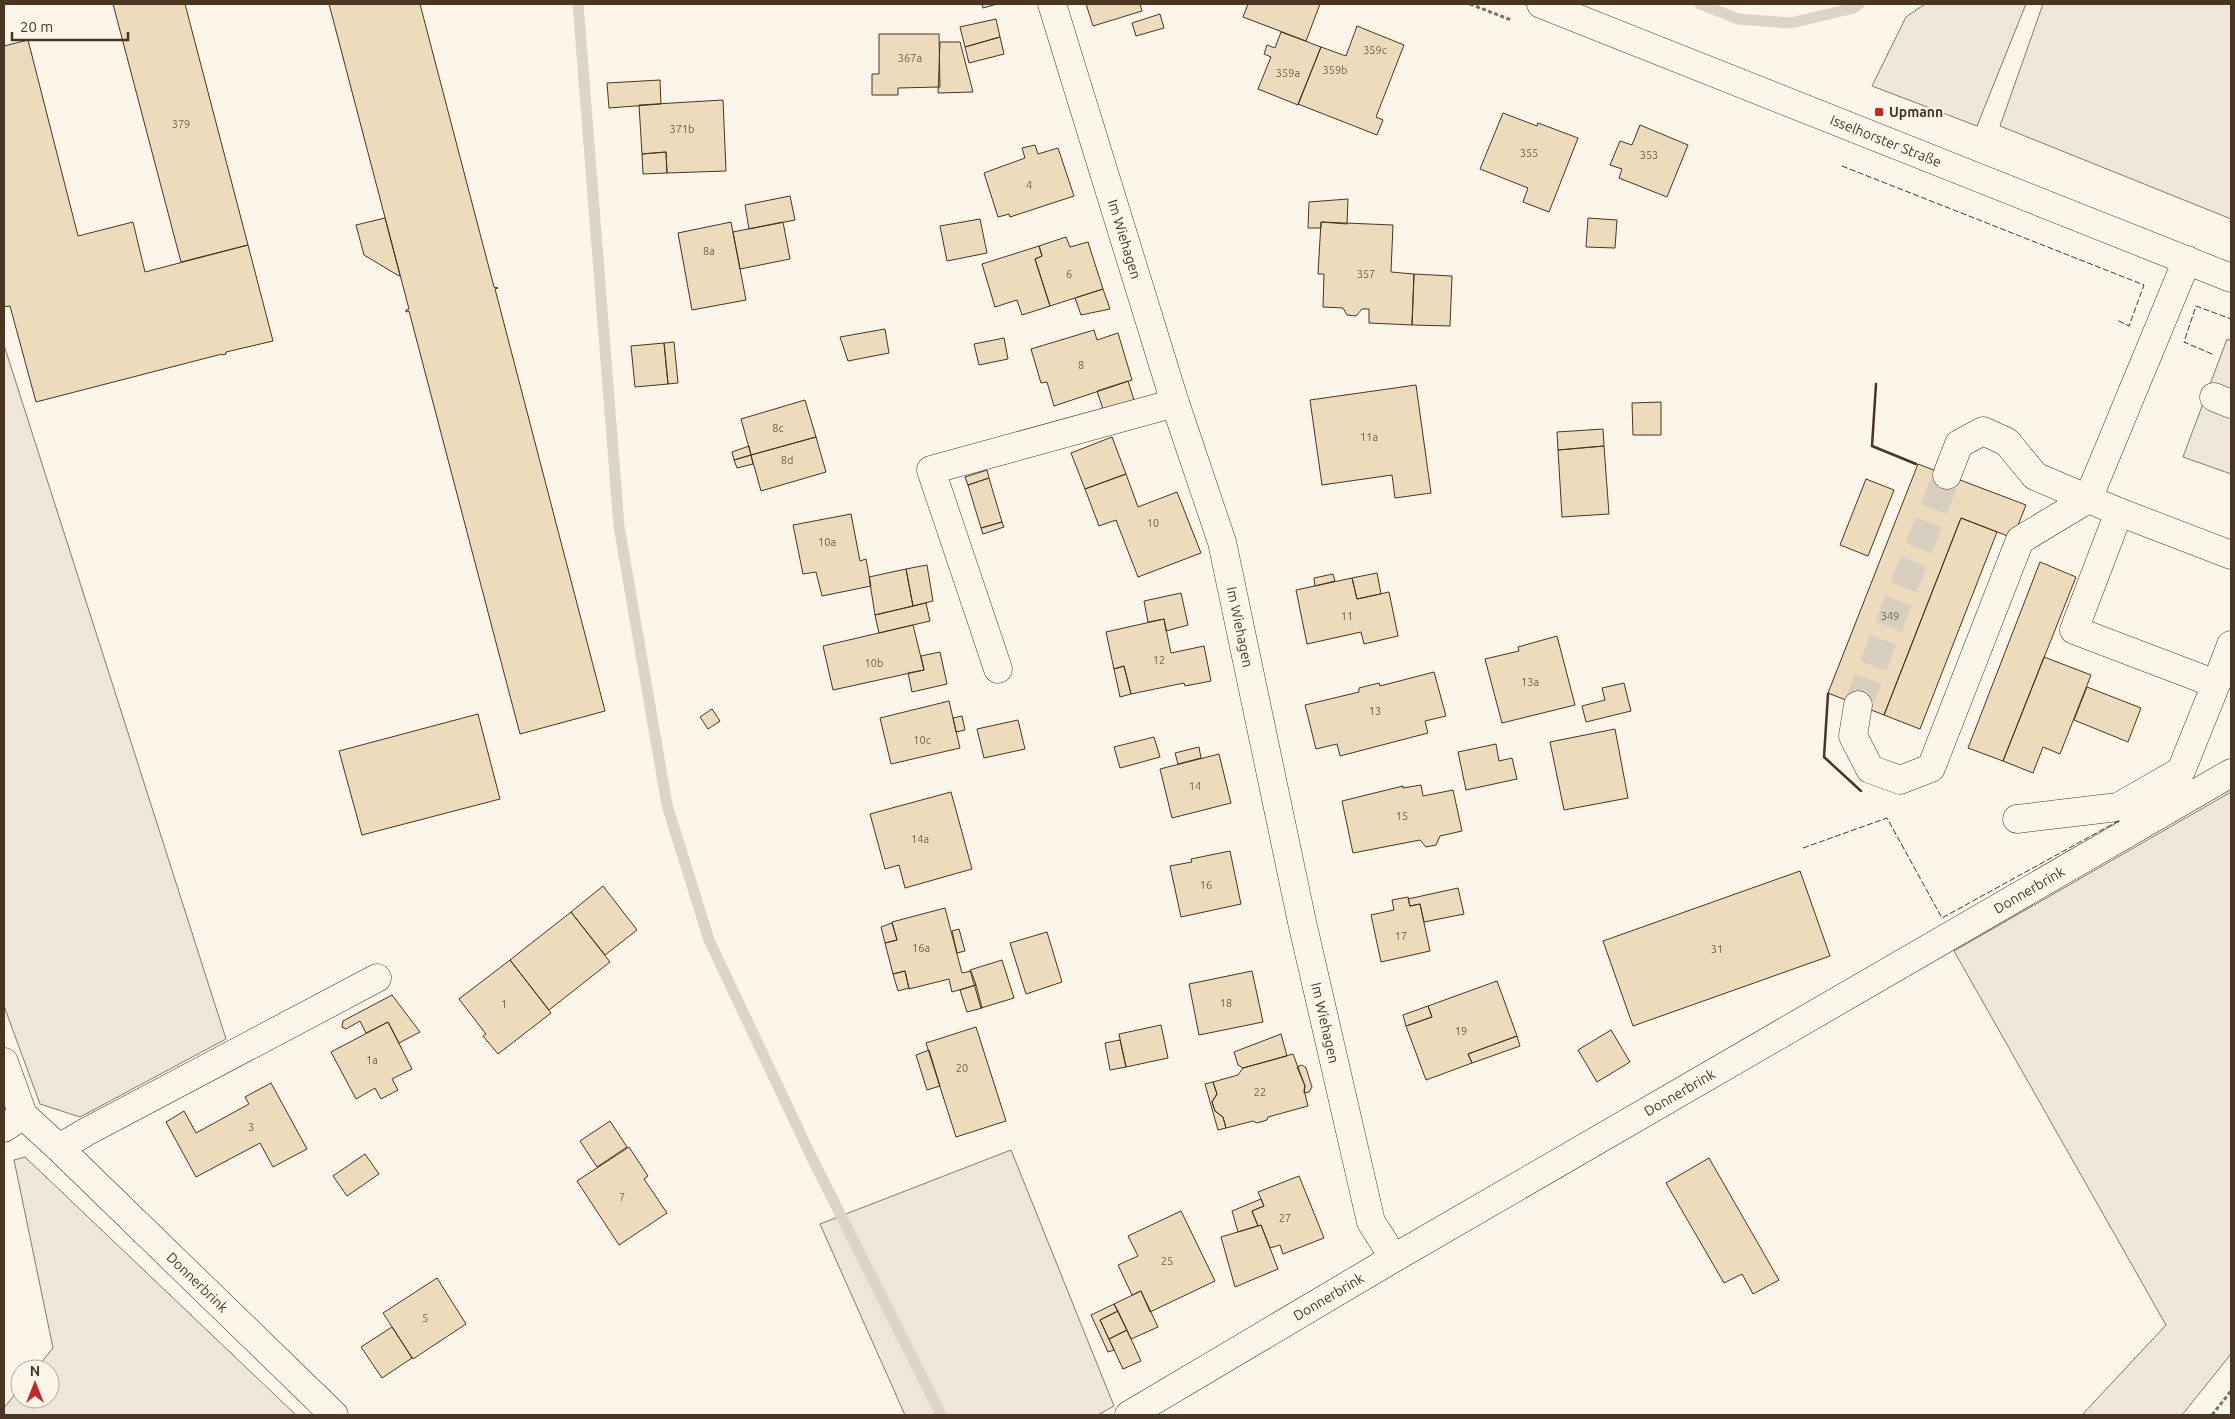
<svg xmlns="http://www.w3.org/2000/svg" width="2235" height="1419" viewBox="0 0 2235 1419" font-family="Ubuntu,sans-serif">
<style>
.green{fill:#ede6d9;stroke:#887966}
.parking{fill:#ede7d9;stroke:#887966}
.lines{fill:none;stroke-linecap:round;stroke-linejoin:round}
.stream{stroke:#dcd4c6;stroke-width:11}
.building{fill:#ecdcbc;stroke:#4a3520}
.minor-tunnel{stroke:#d8cfc1;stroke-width:28;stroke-dasharray:28 14;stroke-linecap:butt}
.minor-casing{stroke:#4a3520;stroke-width:29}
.path{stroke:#7f6f5c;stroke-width:3;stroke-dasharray:4 2.5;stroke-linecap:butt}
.minor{stroke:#fbf6e9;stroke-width:28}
.fence{stroke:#4a3520;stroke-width:1;stroke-dasharray:6 2.5;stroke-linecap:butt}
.wall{stroke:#4a3520;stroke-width:2.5}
.poi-dot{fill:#c62828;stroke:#fbf6e9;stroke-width:2}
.labels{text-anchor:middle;stroke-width:4;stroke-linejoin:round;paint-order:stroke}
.number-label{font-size:11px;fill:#725f47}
.poi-label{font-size:14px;font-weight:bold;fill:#4a3520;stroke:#fbf6e9;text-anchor:start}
.street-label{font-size:14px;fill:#4a3520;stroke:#fbf6e9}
</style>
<rect width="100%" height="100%" fill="#fbf6e9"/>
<path class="green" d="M 1925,4 L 2026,4 L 1977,126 L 1872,86 L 1906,17 Z
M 2043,4 L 2231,4 L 2231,219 L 2000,126 Z
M 4,345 L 226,1039 L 80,1117 L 40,1104 L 4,1006 Z
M 2231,792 L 2231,1354 L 2182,1415 L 2082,1415 L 2166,1325 L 1954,951 Z
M 1011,1150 L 1114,1406 L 1098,1415 L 905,1415 L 820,1224 Z
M 25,1157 L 296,1415 L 4,1415 L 4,1408 L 20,1388 L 20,1399 L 50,1399 L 50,1369 L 36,1369 L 53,1348 L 14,1160 Z"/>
<path class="parking" d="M 2227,339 L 2231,341 L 2231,474 L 2183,457 Z"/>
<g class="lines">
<path class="stream" d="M 578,4 L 619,526 L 667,805 L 709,940 L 811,1156 L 941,1415
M 1700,4 L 1738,19 L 1791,23 L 1854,8 L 1859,4"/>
</g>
<path class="building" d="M 113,4 L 185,4 L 248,245 L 181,262 Z
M 329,4 L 420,4 L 494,287 L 498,288 L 495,289 L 605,711 L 520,734 L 409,311 L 406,312 L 406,310 L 409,309 Z
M 982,4 L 997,4 L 983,8 Z
M 1086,4 L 1140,4 L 1142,11 L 1093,26 Z
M 1248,4 L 1320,4 L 1306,41 L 1243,17 Z
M 1160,14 L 1164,28 L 1136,36 L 1132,23 Z
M 996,19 L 1000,37 L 965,47 L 960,27 Z
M 1357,26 L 1404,45 L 1376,117 L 1383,120 L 1377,135 L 1298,104 L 1321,47 L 1346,56 Z
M 1281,32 L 1321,47 L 1298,105 L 1258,89 L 1271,57 L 1264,54 L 1267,45 L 1275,48 Z
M 879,34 L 939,34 L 940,87 L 898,88 L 898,95 L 872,95 L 872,74 L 879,74 Z
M 1000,37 L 1004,54 L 969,63 L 965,47 Z
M 28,40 L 78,236 L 133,222 L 145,272 L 248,245 L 273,341 L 226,352 L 226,354 L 223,355 L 222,354 L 36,402 L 10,306 L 4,307 L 4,46 Z
M 940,42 L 960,42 L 973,92 L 938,93 Z
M 660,80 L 661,104 L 609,108 L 607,83 Z
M 723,100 L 726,171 L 667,173 L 666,152 L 642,154 L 639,105 Z
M 1503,113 L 1537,126 L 1538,123 L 1578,138 L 1549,212 L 1523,202 L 1528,188 L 1480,169 Z
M 1640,125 L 1688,145 L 1667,197 L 1619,178 L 1622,169 L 1610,165 L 1620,141 L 1632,145 Z
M 1035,145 L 1038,154 L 1058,148 L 1074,196 L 1010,217 L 1009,214 L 998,217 L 984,173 L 1025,158 L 1022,148 Z
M 666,152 L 667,173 L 643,174 L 642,154 Z
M 790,196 L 795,220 L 749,229 L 745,205 Z
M 1348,199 L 1347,224 L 1321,222 L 1321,228 L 1308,228 L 1309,202 Z
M 385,218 L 400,275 L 399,276 L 364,255 L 356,225 Z
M 1588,218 L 1617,220 L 1615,248 L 1586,247 Z
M 980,219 L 987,253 L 947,261 L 940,226 Z
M 731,222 L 746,300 L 692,310 L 678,233 Z
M 783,222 L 790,259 L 740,269 L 733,232 Z
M 1321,222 L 1393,225 L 1391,272 L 1414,274 L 1412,325 L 1369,323 L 1369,309 L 1362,309 L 1356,316 L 1347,315 L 1343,308 L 1323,307 L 1324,274 L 1318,274 Z
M 1066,237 L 1070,247 L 1088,242 L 1103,289 L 1050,306 L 1035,259 L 1042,256 L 1039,246 Z
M 1039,246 L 1042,256 L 1035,259 L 1050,306 L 1022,315 L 1017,300 L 995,307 L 982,264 Z
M 1414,274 L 1452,276 L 1450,326 L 1412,325 Z
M 1103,289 L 1110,309 L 1081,315 L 1075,298 Z
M 885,329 L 889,353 L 848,361 L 840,337 Z
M 1094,330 L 1097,340 L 1118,333 L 1132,380 L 1054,406 L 1047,382 L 1041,383 L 1031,349 Z
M 1004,338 L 1008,359 L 979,365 L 974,344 Z
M 674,342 L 678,383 L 668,384 L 664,343 Z
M 664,343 L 668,384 L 635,387 L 631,346 Z
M 1128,381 L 1134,400 L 1103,409 L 1097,391 Z
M 1416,385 L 1431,493 L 1395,498 L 1392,475 L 1322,485 L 1310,400 Z
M 805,400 L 816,437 L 751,455 L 741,419 Z
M 1661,402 L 1661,435 L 1633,435 L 1632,403 Z
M 1603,429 L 1604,446 L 1558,450 L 1557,432 Z
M 816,437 L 826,472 L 761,491 L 751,455 Z
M 1112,437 L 1126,474 L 1085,489 L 1071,453 Z
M 749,446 L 751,455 L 734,460 L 732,452 Z
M 1604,446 L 1609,514 L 1562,517 L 1558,450 Z
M 751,455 L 753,464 L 737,468 L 734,460 Z
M 1918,464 L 2026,505 L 2013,538 L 1961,518 L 1884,715 L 1828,693 Z
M 987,470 L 989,478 L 968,485 L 965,477 Z
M 1126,474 L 1138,507 L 1177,492 L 1201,553 L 1138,577 L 1116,520 L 1099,526 L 1085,489 Z
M 989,478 L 1002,522 L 981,528 L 968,485 Z
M 1866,479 L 1894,490 L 1868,556 L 1840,545 Z
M 851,514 L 860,561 L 866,559 L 871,586 L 822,596 L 816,572 L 803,574 L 793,525 Z
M 1961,518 L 1997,532 L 1920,729 L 1884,715 Z
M 1002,522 L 1004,527 L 983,534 L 981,528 Z
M 2040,562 L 2076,577 L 2003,761 L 1968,748 Z
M 927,565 L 933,601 L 913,606 L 906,569 Z
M 906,569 L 913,606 L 875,615 L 869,577 Z
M 1377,573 L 1381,594 L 1357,599 L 1352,578 Z
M 1333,574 L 1335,581 L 1315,586 L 1314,578 Z
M 1352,578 L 1357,599 L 1389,592 L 1398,636 L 1364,644 L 1361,632 L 1307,644 L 1296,590 Z
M 1181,593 L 1188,625 L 1166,631 L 1164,619 L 1148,622 L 1144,601 Z
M 926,603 L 930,621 L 879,633 L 875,615 Z
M 1164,619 L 1171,653 L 1204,646 L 1211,681 L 1185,686 L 1184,683 L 1131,694 L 1124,666 L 1114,669 L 1106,632 Z
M 913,625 L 924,670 L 833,690 L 823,646 Z
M 1557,636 L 1575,705 L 1502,723 L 1485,659 L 1519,651 L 1518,647 Z
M 940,652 L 947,684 L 912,692 L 908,673 L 924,670 L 921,656 Z
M 2044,657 L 2091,675 L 2060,754 L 2043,747 L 2033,773 L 2003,761 Z
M 1124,666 L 1131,694 L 1120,697 L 1114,669 Z
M 1434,672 L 1446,716 L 1425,721 L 1428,733 L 1340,756 L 1337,744 L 1316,749 L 1305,705 L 1359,692 L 1359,688 L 1379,683 L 1380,686 Z
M 1624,683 L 1631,711 L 1586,722 L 1582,706 L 1605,700 L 1602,688 Z
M 2087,687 L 2141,708 L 2128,742 L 2074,720 Z
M 949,701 L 960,748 L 891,764 L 880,718 Z
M 712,709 L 720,721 L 708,729 L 700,717 Z
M 478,714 L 500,799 L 362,835 L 339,751 Z
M 962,716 L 965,730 L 956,732 L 953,718 Z
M 1018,720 L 1025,749 L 984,758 L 977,729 Z
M 1615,729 L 1628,798 L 1564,810 L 1550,742 Z
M 1154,737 L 1160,757 L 1120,768 L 1114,747 Z
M 1496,744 L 1499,761 L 1512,758 L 1517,779 L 1466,790 L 1458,752 Z
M 1199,747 L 1201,758 L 1178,764 L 1175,753 Z
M 1219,754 L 1231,803 L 1172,818 L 1160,769 Z
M 1421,785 L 1423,796 L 1453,790 L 1462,831 L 1440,836 L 1436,845 L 1426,847 L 1420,840 L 1353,853 L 1342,801 L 1403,786 L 1403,788 Z
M 951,792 L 972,869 L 905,888 L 899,865 L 885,869 L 870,814 Z
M 1230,851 L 1241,904 L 1181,917 L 1170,866 L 1192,862 L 1191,859 Z
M 1800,871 L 1830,956 L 1633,1026 L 1603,941 Z
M 603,886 L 637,930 L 605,955 L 571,912 Z
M 1458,888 L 1464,914 L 1424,922 L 1420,904 L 1410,906 L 1408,899 Z
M 1408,897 L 1410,906 L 1420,904 L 1430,951 L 1381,962 L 1371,915 L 1394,910 L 1392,900 Z
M 945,908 L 962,973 L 971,971 L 976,985 L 952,992 L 949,979 L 909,989 L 905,971 L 893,974 L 885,943 L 897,940 L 892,922 Z
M 571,912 L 610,962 L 549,1010 L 510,960 Z
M 892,923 L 897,940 L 885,943 L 881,927 Z
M 959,929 L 965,951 L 957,953 L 952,931 Z
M 1047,932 L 1062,982 L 1026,994 L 1010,943 Z
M 510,960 L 551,1013 L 498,1054 L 483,1036 L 486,1034 L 459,999 Z
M 1002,960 L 1014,998 L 981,1008 L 970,970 Z
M 905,971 L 909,988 L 898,991 L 893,974 Z
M 1252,971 L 1263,1022 L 1199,1035 L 1189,984 Z
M 1497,981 L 1517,1036 L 1468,1054 L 1472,1063 L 1426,1080 L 1406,1026 L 1432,1017 L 1428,1006 Z
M 976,985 L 982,1008 L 967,1012 L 960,990 Z
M 392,995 L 420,1032 L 399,1043 L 388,1022 L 366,1033 L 360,1021 L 346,1029 L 342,1027 L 343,1021 Z
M 1428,1006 L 1432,1017 L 1406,1026 L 1403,1015 Z
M 388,1022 L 412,1069 L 392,1079 L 398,1090 L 381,1099 L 375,1088 L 356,1099 L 331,1052 Z
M 1161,1025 L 1168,1058 L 1126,1067 L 1119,1034 Z
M 976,1027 L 1006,1121 L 956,1137 L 926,1043 Z
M 1611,1030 L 1630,1062 L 1597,1082 L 1578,1050 Z
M 1281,1034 L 1287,1056 L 1243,1068 L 1238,1065 L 1234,1052 Z
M 1517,1036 L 1520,1046 L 1472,1063 L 1468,1054 Z
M 1120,1040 L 1126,1067 L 1110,1070 L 1105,1043 Z
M 929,1050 L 940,1086 L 927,1090 L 916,1055 Z
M 1293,1054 L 1305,1086 L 1304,1090 L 1308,1106 L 1268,1117 L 1267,1120 L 1257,1123 L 1253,1121 L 1226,1128 L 1223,1117 L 1215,1111 L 1212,1102 L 1217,1094 L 1213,1082 L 1238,1075 L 1243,1068 Z
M 1302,1065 L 1306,1068 L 1312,1087 L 1309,1092 L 1304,1093 L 1305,1086 L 1297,1067 Z
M 1213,1082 L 1217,1094 L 1212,1102 L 1215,1111 L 1223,1117 L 1226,1128 L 1218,1130 L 1205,1084 Z
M 271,1083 L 307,1149 L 273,1167 L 260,1143 L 196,1177 L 166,1122 L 184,1111 L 196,1133 L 249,1104 L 245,1097 Z
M 610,1121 L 627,1147 L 597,1167 L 580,1141 Z
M 629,1147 L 648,1176 L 644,1179 L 667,1213 L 619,1245 L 577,1181 Z
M 365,1154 L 379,1174 L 347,1196 L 333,1176 Z
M 1709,1158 L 1779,1280 L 1753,1294 L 1742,1274 L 1724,1283 L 1666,1183 Z
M 1299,1176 L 1324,1238 L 1283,1254 L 1280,1245 L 1270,1248 L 1261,1225 L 1258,1226 L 1252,1211 L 1264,1206 L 1258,1192 Z
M 1261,1199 L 1264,1206 L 1252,1211 L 1258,1226 L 1238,1232 L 1232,1211 Z
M 1181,1211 L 1215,1281 L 1150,1312 L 1141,1291 L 1132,1295 L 1118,1265 L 1138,1256 L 1128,1236 Z
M 1261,1225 L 1278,1269 L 1235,1287 L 1221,1237 Z
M 437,1278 L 466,1324 L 413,1359 L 383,1313 Z
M 1141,1291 L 1158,1327 L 1131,1339 L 1114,1304 Z
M 1114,1304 L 1118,1311 L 1100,1320 L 1114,1350 L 1108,1352 L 1091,1315 Z
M 1118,1311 L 1127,1330 L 1109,1339 L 1100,1320 Z
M 392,1327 L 412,1358 L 382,1378 L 361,1347 Z
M 1127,1330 L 1141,1361 L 1123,1369 L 1109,1339 Z"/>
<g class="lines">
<path class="minor-tunnel" d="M 1858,705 L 1947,475"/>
<defs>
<g id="minor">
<path id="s1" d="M 1052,4 L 1175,403 L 1222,542 L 1302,922 L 1371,1222 L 1394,1258"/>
<path id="s2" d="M 1541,4 L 2231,278"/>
<path d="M 2214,397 L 2231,404"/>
<path d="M 1947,475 L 1959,444 L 1983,431 L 2007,442 L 2035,476 L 2119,512 L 2231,555"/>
<path d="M 2119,512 L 2074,630 L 2216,684 L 2231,645"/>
<path d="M 998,669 L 931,470 L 1175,403"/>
<path d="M 1858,705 L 1853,736 L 1870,769 L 1900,780 L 1931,768 L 2020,540 L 2088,499 L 2187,260"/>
<path d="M 2017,819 L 2118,807 L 2181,771 L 2216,684"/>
<path id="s3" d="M 4,1062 L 23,1115 L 59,1148 L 334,1415"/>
<path d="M 4,1128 L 23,1115"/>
<path d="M 59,1148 L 86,1132 L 377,978"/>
<path id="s4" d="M 1129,1415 L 1394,1258 L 2231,773"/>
</g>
</defs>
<use href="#minor" class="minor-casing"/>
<path class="path" d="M 1470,4 L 1511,20
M 2212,1415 L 2231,1391"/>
<use href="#minor" class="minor"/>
<path class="fence" d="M 1842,166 L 2144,285 L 2129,326 L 2117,320
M 2212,354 L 2184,342 L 2196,306 L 2231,319
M 1803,848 L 1887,818 L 1942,918 L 2120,820"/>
<path class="wall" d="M 1876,384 L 1872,446 L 1916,464
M 1828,694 L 1824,757 L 1861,791"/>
</g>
<rect class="poi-dot" x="1874" y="107" width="10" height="10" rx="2.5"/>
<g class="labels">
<g class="number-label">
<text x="1375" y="54">359c</text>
<text x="910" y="62">367a</text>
<text x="1335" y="74">359b</text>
<text x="1288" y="77">359a</text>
<text x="181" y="128">379</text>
<text x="682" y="133">371b</text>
<text x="1529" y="157">355</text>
<text x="1649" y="159">353</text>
<text x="1029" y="189">4</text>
<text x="709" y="255">8a</text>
<text x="1069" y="278">6</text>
<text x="1366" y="278">357</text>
<text x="1081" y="369">8</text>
<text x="778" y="432">8c</text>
<text x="1369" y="441">11a</text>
<text x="787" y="464">8d</text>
<text x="1153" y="527">10</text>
<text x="827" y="546">10a</text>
<text x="1347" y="620">11</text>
<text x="1890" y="620">349</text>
<text x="1159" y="664">12</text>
<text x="874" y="667">10b</text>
<text x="1530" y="686">13a</text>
<text x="1375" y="715">13</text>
<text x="922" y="744">10c</text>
<text x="1195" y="790">14</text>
<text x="1402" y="820">15</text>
<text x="920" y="843">14a</text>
<text x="1206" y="889">16</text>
<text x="1401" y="940">17</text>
<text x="921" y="952">16a</text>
<text x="1717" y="953">31</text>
<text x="1226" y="1007">18</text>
<text x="504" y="1008">1</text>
<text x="1461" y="1035">19</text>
<text x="372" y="1064">1a</text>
<text x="962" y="1072">20</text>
<text x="1260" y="1096">22</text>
<text x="251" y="1131">3</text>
<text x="622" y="1201">7</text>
<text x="1285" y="1222">27</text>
<text x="1167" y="1265">25</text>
<text x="425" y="1322">5</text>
</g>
<g class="poi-label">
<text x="1889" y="117">Upmann</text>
</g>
<g class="street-label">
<text dy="5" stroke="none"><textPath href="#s2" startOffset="371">Isselhorster Straße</textPath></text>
<text dy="5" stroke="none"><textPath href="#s1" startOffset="246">Im Wiehagen</textPath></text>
<text dy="5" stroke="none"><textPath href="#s1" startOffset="651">Im Wiehagen</textPath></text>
<text dy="5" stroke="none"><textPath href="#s4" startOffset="1042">Donnerbrink</textPath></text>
<text dy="5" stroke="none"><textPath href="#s1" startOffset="1056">Im Wiehagen</textPath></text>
<text dy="5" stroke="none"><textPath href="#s4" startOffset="638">Donnerbrink</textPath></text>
<text dy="5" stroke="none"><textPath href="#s3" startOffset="298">Donnerbrink</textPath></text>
<text dy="5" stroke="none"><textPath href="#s4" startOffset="232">Donnerbrink</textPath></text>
</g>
</g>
<rect width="2235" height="1419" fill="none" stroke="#4a3520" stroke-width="10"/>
<g transform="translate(35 1384)"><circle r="24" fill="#fbf6e9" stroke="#b4a999"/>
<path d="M0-4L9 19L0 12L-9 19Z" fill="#c62828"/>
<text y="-8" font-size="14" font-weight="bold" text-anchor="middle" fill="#4a3520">N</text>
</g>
<path d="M12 32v8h116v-8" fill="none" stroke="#4a3520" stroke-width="2.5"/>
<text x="20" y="32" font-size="15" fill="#4a3520" stroke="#fbf6e9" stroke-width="4" paint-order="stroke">20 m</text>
</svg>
